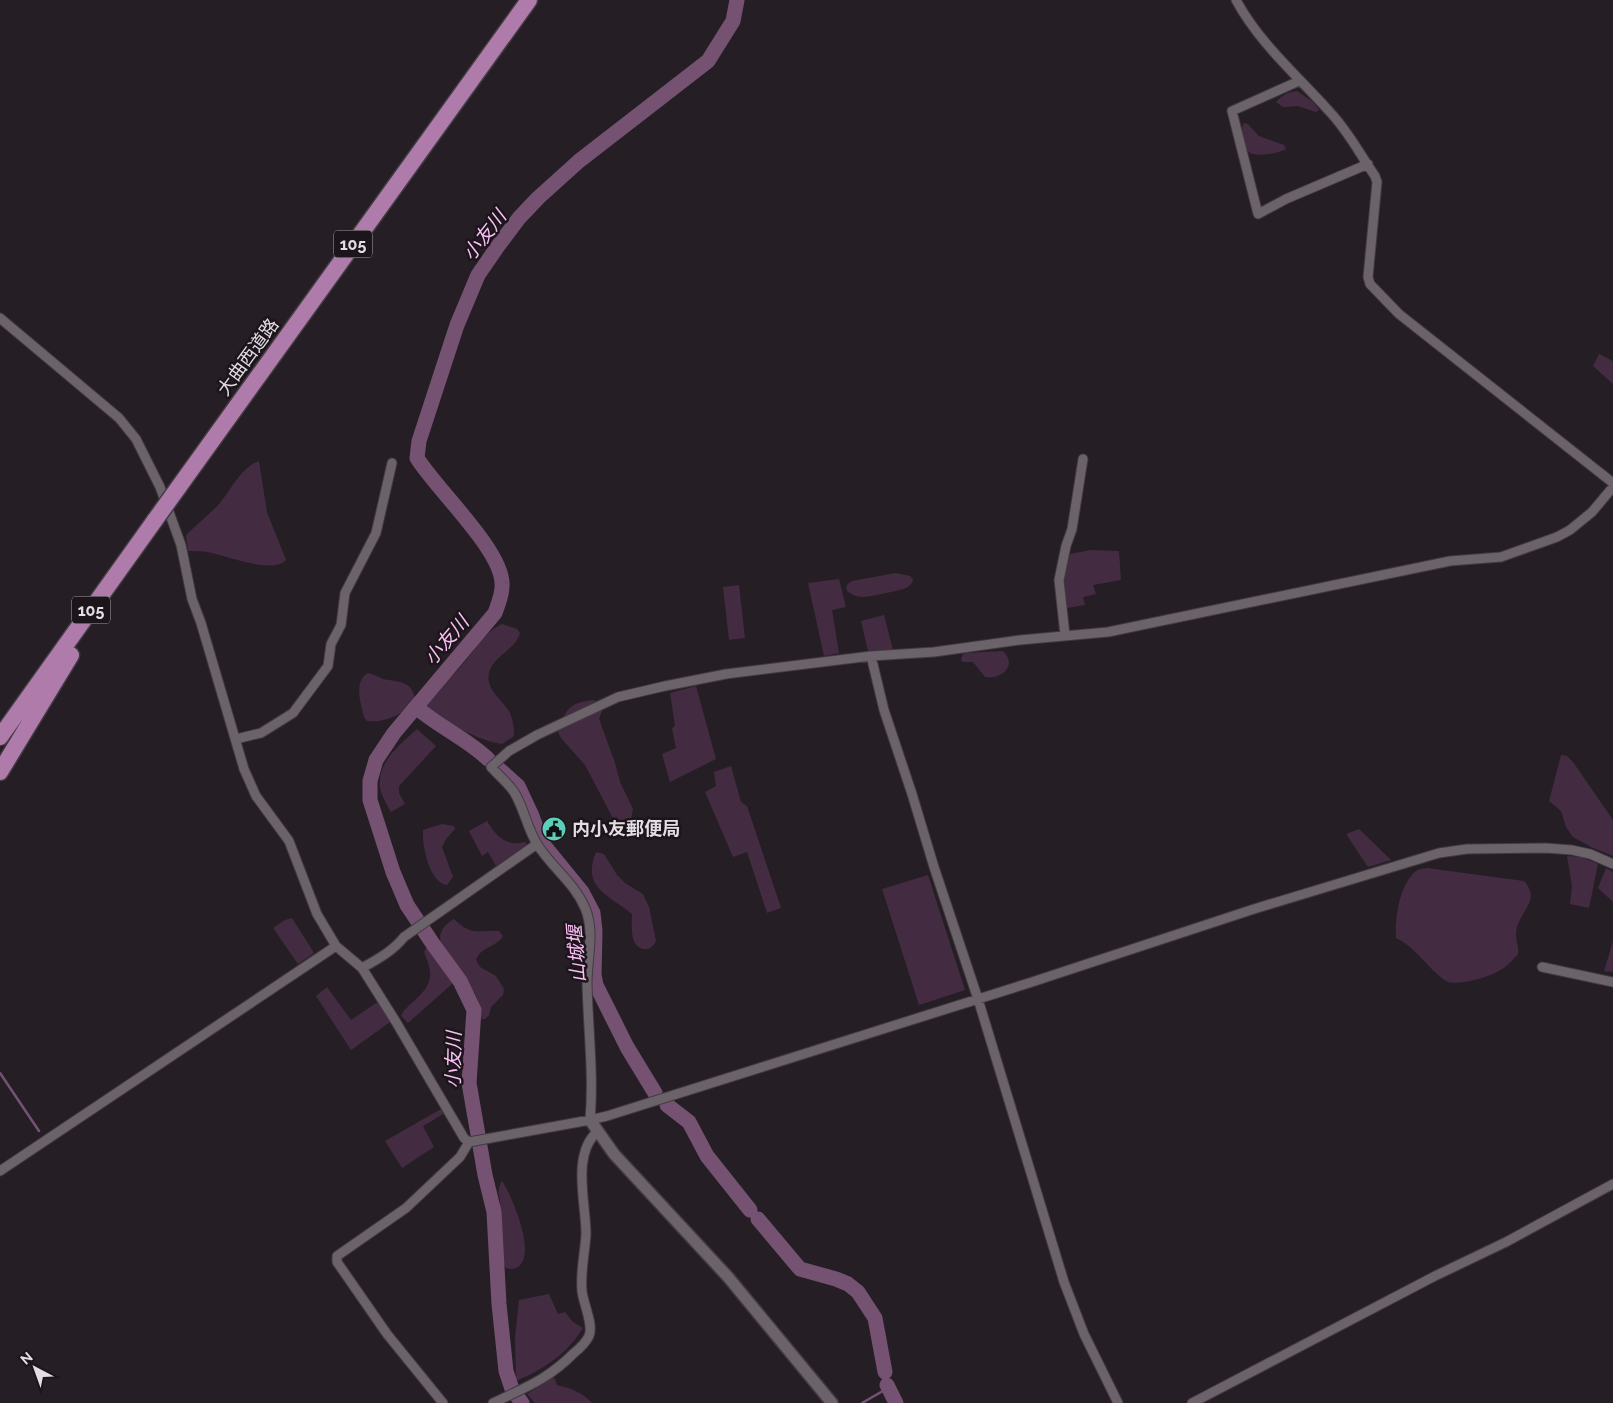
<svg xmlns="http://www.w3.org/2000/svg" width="1613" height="1403" viewBox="0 0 1613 1403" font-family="Raleway,'Noto Sans JP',sans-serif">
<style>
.green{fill:#432c41}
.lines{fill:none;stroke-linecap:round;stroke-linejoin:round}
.stream{stroke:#755272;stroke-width:2.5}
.river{stroke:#755272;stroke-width:15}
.minor-casing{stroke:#413b41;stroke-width:11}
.tertiary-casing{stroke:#413b41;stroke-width:14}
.motorway-casing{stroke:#413b41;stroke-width:19}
.minor{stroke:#6b626a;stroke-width:9}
.tertiary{stroke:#6b626a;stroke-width:11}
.motorway{stroke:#af7bab;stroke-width:16}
.motorway-bridge-casing{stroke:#413b41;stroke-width:19;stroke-linecap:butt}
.motorway-bridge{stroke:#af7bab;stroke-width:16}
.labels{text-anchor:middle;stroke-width:5;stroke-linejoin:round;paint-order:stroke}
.shield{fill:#1c151b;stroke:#a7a2a7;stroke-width:1}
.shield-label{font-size:16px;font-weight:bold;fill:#e3dee3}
.street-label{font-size:18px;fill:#e3dee3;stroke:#1c151b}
.poi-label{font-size:18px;font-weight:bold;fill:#e3dee3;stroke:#1c151b;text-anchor:start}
.water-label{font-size:19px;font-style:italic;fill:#fbc0f5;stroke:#1c151b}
</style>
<rect width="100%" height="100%" fill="#261e25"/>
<path class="green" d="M 1297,91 L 1313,102 L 1319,110 L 1316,112 L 1298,106 L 1283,107 L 1276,102 C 1282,95 1288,92 1297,91 Z
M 1244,123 L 1248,124 L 1259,136 L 1284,145 L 1286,149 C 1279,153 1259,157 1250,153 C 1246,150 1244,144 1243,139 C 1242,133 1241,128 1244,123 Z
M 1599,354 L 1613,361 L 1613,384 L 1593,366 Z
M 259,461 L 267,512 L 286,560 C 273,574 230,557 212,553 C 204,551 196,551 188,551 L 186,535 C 197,524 210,514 220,503 C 232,488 241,468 259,461 Z
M 1091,550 L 1119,551 L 1121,580 L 1093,585 L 1096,594 L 1083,597 L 1085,605 L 1067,608 L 1064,577 L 1070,554 Z
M 896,573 L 910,576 L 913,579 L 912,583 C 911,584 908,587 906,588 C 902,590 869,597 863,597 C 853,597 838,589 852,581 Z
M 839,579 L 846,607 L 832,610 L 839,653 L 824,656 L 808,583 Z
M 739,585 L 745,638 L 729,640 L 723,587 Z
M 884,615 L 893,650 L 868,651 L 861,621 Z
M 502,624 L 517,629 L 520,633 C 515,651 493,655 489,673 C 485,690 503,700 510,713 C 513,720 514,728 514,736 L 502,744 C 476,740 449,723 426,709 L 426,704 C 437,691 450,679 461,666 C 474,652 484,632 502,624 Z
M 1003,651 C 1018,665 1002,680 985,677 L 973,662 L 963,662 L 961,660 L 963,654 L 967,653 Z
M 368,673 C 373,674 378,677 383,679 C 397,682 412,680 415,699 C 404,715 385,723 367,721 L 364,717 C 361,703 353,682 368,673 Z
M 696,686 L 716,759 L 670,782 L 662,754 L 676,748 L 672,728 L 675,726 L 670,693 Z
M 594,700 L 598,703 L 602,711 L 599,719 L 615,763 L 620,782 L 633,809 L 631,820 L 623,825 L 616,824 L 585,765 L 561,738 L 558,732 C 566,709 568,703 594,700 Z
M 417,729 L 436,746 L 399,786 L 399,793 L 405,804 L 391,812 C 387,805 381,795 380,787 C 377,761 401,744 417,729 Z
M 1561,755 L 1567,756 L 1573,762 L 1613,820 L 1613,856 L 1591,847 L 1573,837 L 1566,827 L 1561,811 L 1549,801 Z
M 731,766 L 741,802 L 747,806 L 781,908 L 767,913 L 747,852 L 733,857 L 705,792 L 716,786 L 714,772 Z
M 487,821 C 496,836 506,847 525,842 L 527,844 L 496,866 L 488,852 L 482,856 L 469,831 Z
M 442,824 L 454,826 L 455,829 L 446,839 L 442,847 L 453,877 L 447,885 C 429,882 422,846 423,830 Z
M 1359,829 L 1391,860 L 1368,867 L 1346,834 Z
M 596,852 L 604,854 L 617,875 L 625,883 L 643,894 L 649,907 L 656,941 C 653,946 650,950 644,949 C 629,947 632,925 632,914 C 610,895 581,889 596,852 Z
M 1567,856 L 1582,857 L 1598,864 L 1589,908 L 1570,904 L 1572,886 Z
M 1427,868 L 1524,881 C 1543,902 1516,912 1516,935 C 1516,941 1519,947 1518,954 C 1512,961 1505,968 1497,972 C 1488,977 1455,987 1446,981 C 1427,968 1417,948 1396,938 C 1395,918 1399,885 1416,871 C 1418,869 1423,869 1427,868 Z
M 1606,868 L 1613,872 L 1613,902 L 1598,888 Z
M 928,875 L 965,990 L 919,1005 L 882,889 Z
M 292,918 L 314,953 L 298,964 L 273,928 L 285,920 Z
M 454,919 C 471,936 476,930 499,931 L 503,936 C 497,947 480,947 476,960 L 480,967 L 496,976 L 504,989 L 503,995 L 491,1007 L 489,1015 L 485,1019 L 482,1019 L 478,1015 C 478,1013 480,1010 480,1008 C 478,979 412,943 454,919 Z
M 1613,941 L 1613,972 L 1604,971 Z
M 427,946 C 437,955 454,970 452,984 L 408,1023 L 401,1016 L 403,1012 C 413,1000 432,990 430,972 C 430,966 426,958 424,952 Z
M 327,987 L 351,1020 L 379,1001 L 393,1020 L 351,1050 L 316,996 Z
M 441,1109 L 445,1113 L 423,1126 L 434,1147 L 402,1168 L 385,1141 Z
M 502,1181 C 512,1196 535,1250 520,1265 C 516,1270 511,1269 506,1268 C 495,1253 499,1218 500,1199 C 497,1192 499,1187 502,1181 Z
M 549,1294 L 558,1314 L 565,1312 L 573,1322 L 583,1328 C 567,1354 544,1369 516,1381 L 515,1338 L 519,1300 Z
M 554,1377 L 557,1385 C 570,1388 582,1392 592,1403 L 535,1403 L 527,1394 Z"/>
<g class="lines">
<path class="stream" d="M 0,1073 L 39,1131
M 862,1403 L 888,1388"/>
<path class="river" d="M 416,707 C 439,727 466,738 488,759
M 499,769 L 518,786 L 532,816 L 542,843 L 582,892 L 593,913 L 595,931 L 594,975 L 596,985 L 627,1047 L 655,1093
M 667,1105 L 689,1122 L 707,1156 L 750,1210
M 758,1219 L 800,1269 L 836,1279 L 848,1284 L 858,1292 L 875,1318 L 885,1372
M 887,1385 L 896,1403
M 522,1403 L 512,1389 L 506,1371 L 499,1304 L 494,1212 L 485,1175 L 469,1083 L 474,1010 L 460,981 L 433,944 L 407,905 L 393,872 L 370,800 L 370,781 L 376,760 L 394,733 L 495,613 C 498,604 503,594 502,583 C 501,549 437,490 417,458 L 419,441 L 457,325 L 478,275 L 498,246 L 519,218 L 538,198 L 579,161 L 708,61 L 733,21 L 737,0"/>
<defs>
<path id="minor" d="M 1236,0 C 1259,43 1297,75 1329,111 C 1349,132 1359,153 1375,176 L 1377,182 L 1368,277 L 1370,284 L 1399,314 L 1613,483
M 1299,81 L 1232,111 L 1258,214 L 1286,199 L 1368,164
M 0,318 L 119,418 L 136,439 L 160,487 L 181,545 L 192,599 L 201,623 L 244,769 L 256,796 L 289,841 L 317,914 L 336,946 L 362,968 L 396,1022 L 464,1138 L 469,1142 L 590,1120 L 607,1116 L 1032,982 L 1254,909 L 1439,853 L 1467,849 L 1546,848 L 1572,850 L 1590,854 L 1613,864
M 1065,635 L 1059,580 L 1066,546 L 1072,529 L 1083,459
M 871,656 L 884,710 L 912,794 L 934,867 L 978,999 L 1064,1282 L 1084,1334 L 1118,1403
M 236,739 L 261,733 L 293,713 L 328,666 L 331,644 L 341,625 L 345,593 L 376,533 L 392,463
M 1542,967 L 1613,982
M 362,968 C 378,959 393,951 404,937 L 537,844
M 590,1120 C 594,1075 588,1029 587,983 C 587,959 595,931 585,908 C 574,882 551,867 537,844 C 527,828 524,808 514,792 C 508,783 498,775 491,767 L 509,751 L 537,735 L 618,697 L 665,686 L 726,674 L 871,656 L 934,652 L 1020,640 L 1108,632 L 1450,561 L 1501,557 L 1557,537 L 1570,530 L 1592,512 L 1613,487
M 0,1171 L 336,946
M 443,1403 L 387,1334 L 337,1262 L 337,1256 L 406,1208 L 460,1157 L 469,1142
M 493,1403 C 526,1387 547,1380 574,1353 C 579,1349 586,1342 589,1336 C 594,1325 583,1303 582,1291 C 580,1273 585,1253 586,1234 C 586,1203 571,1154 598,1131
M 1192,1403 L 1435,1276 L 1506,1242 L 1613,1184"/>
<path id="tertiary" d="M 590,1120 L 614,1154 L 728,1277 L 832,1403"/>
<path id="motorway" d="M 178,488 L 529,0
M 0,737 L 155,520
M 0,772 L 71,655"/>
</defs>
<use href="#minor" class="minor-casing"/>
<use href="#tertiary" class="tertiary-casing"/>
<use href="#motorway" class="motorway-casing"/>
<use href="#minor" class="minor"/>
<use href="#tertiary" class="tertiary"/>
<use href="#motorway" class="motorway"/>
<defs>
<path id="motorway-bridge" d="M 155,520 L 178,488"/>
</defs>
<use href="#motorway-bridge" class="motorway-bridge-casing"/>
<use href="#motorway-bridge" class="motorway-bridge"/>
</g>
<defs>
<symbol id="civic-disc" viewBox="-11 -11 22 22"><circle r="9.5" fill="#5dceb9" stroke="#1c151b"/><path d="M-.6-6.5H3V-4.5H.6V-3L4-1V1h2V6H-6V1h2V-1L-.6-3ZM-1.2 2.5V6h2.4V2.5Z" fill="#111"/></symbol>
</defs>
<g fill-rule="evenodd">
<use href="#civic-disc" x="540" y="815" width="28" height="28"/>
</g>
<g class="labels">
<g class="shield">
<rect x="334" y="230.5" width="38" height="27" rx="4"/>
<rect x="72" y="596.5" width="38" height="27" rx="4"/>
</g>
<g class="shield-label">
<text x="353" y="250">105</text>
<text x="91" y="616">105</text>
</g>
<g class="street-label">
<text transform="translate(248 357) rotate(-54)" y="6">大曲西道路</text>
</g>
<g class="poi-label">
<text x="572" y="835">内小友郵便局</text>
</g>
<g class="water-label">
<text transform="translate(484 235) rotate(-52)" y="7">小友川</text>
<text transform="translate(446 640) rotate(-50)" y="7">小友川</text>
<text transform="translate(576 954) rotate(-94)" y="7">山城堰</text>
<text transform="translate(453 1060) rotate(-89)" y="7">小友川</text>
</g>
</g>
<g transform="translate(35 1368) rotate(319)" stroke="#1c151b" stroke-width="4" paint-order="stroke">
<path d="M0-4L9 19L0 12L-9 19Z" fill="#e3dee3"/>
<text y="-8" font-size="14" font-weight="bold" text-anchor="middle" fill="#e3dee3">N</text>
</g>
</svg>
